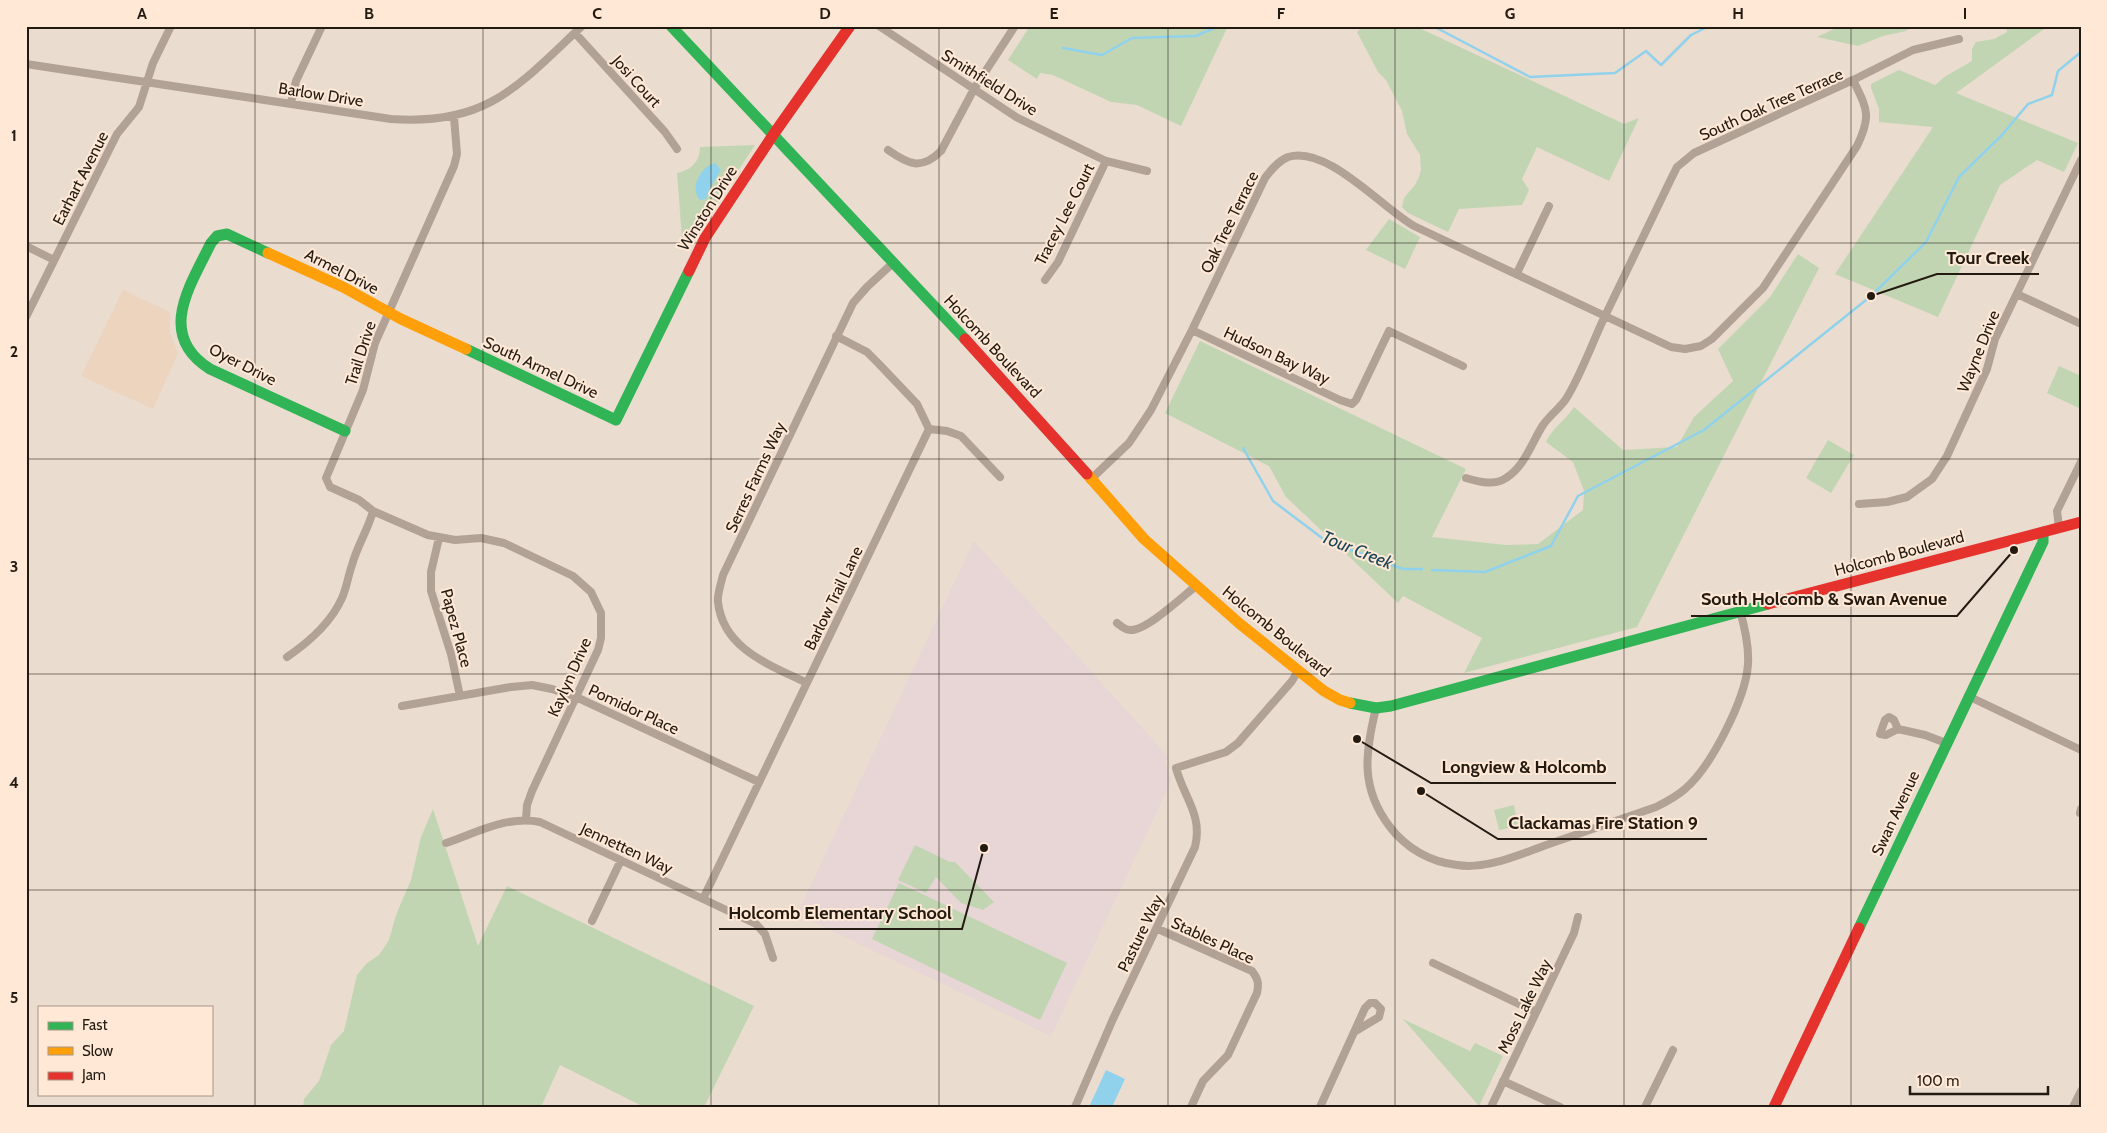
<svg xmlns="http://www.w3.org/2000/svg" width="2107" height="1133" viewBox="0 0 2107 1133" font-family="Cabin,sans-serif">
<style>
.built{fill:#ecd4be}
.education{fill:#e8d5d6}
.green{fill:#c1d5b3}
.water{fill:#90d2ec}
.lines{fill:none;stroke-linecap:round;stroke-linejoin:round}
.stream{stroke:#90d2ec;stroke-width:2.5}
.street{stroke:#b2a195;stroke-width:8}
.fast{stroke:#30b455;stroke-width:11}
.slow{stroke:#ff9f0a;stroke-width:11}
.jam{stroke:#e5322d;stroke-width:11}
.grid{fill:none;stroke:#231a11;stroke-width:1;stroke-opacity:0.55}
.labels{text-anchor:middle;stroke-width:4;stroke-linejoin:round;paint-order:stroke}
.street-label{font-size:16px;fill:#231a11;stroke:#ffe9d6}
.water-label{font-size:18px;font-style:italic;fill:#1b4658;stroke:#ffe9d6}
.leader{fill:none;stroke:#231a11;stroke-width:2}
.callout-dot{fill:#231a11;stroke:#ffe9d6;stroke-width:2}
.callout-label{font-size:18px;text-anchor:middle;font-weight:bold;fill:#231a11;stroke:#ffe9d6;stroke-width:4;stroke-linejoin:round;paint-order:stroke}
.neatline{fill:none;stroke:#231a11;stroke-width:2}
.grid-label{font-size:16px;text-anchor:middle;font-weight:bold;fill:#231a11}
</style>
<rect width="100%" height="100%" fill="#eadccf"/>
<path class="built" d="M 123,290 L 170,312 L 170,333 L 178,353 L 153,409 L 81,376 Z"/>
<path class="education" d="M 974,541 L 1170,759 L 1165,760 L 1171,782 L 1051,1036 L 797,914 Z"/>
<path class="green" d="M 1030,26 L 1228,26 L 1181,126 L 1137,105 L 1111,102 L 1053,75 L 1040,73 L 1037,79 L 1008,60 Z
M 1365,26 L 1415,26 L 1624,124 L 1639,118 L 1609,181 L 1537,147 L 1522,179 L 1529,190 L 1522,205 L 1459,209 L 1448,232 L 1408,213 L 1402,207 L 1404,198 L 1415,185 L 1419,177 L 1421,170 L 1420,155 L 1407,134 L 1402,111 L 1386,80 L 1378,72 L 1357,32 Z
M 1840,26 L 1912,26 L 1906,31 L 1883,36 L 1858,46 L 1817,37 Z
M 2006,26 L 2048,26 L 1956,93 L 2078,143 L 2064,172 L 2037,160 L 2000,185 L 1938,317 L 1835,274 L 1933,127 L 1879,122 L 1879,109 L 1871,88 L 1871,84 L 1899,70 L 1935,85 L 1946,76 L 1972,61 L 1972,49 L 1976,42 L 1994,39 L 2007,32 Z
M 755,145 L 691,242 L 682,238 L 677,173 C 691,170 700,162 700,147 Z
M 1389,219 L 1420,237 L 1405,269 L 1366,250 Z
M 1798,254 L 1819,268 L 1637,627 L 1464,673 L 1482,638 L 1403,596 L 1398,603 L 1286,497 L 1269,466 L 1165,413 L 1200,341 L 1466,469 L 1432,537 L 1506,545 L 1538,544 L 1583,510 L 1584,491 L 1573,462 L 1546,442 C 1552,428 1566,420 1574,407 L 1623,450 L 1677,447 L 1694,417 L 1733,381 L 1718,349 L 1770,297 Z
M 2059,366 L 2081,376 L 2081,409 L 2047,393 Z
M 1828,440 L 1854,455 L 1831,493 L 1806,478 Z
M 1514,805 L 1518,826 L 1499,830 L 1494,810 Z
M 433,809 L 478,946 L 507,886 L 754,1006 L 704,1107 L 644,1107 L 560,1065 L 541,1107 L 303,1107 L 304,1099 L 319,1081 L 331,1045 L 344,1031 L 357,975 L 367,963 L 379,955 L 389,940 L 396,915 L 411,880 L 421,837 Z
M 915,845 L 950,862 L 955,862 L 994,902 L 983,910 L 961,903 L 936,877 L 926,893 L 898,880 Z
M 899,883 L 1067,963 L 1040,1020 L 872,939 Z
M 1403,1019 L 1470,1051 L 1475,1043 L 1503,1056 L 1479,1106 Z"/>
<path class="water" d="M 715,163 L 721,170 L 710,188 L 706,199 L 700,200 C 689,188 701,166 715,163 Z
M 1106,1070 L 1125,1079 L 1112,1107 L 1089,1107 Z"/>
<g class="lines">
<path class="stream" d="M 1433,26 L 1530,77 L 1615,73 L 1646,51 L 1661,65 L 1691,35 L 1709,26
M 1063,48 L 1102,55 L 1132,38 L 1196,36 L 1219,26
M 1243,448 L 1273,501 L 1326,541 L 1403,569 L 1422,569
M 1432,570 L 1485,572 L 1551,546 L 1578,496 L 1704,430 L 1871,296 L 1926,242 L 1959,177 L 2002,135 L 2028,104 L 2052,95 L 2058,71 L 2081,52"/>
<path class="street" d="M 879,26 L 1016,117 L 1106,161 L 1147,171
M 575,33 L 665,132 L 677,149
M 26,64 L 391,119 C 487,126 518,86 582,26
M 1853,80 C 1867,109 1872,115 1857,146 L 1763,288 L 1712,339 L 1701,346 L 1685,349 L 1671,347 L 1605,316 L 1671,179 L 1677,167 L 1694,153 Z
M 1853,80 L 1913,50 L 1959,39
M 291,103 L 296,81 L 322,26
M 454,117 L 457,154 L 454,166 L 375,343 L 363,390 L 326,478 L 330,487 L 359,500 L 373,511 L 428,535 L 455,540 L 481,538 L 504,543 L 573,576 L 591,592 L 601,613 L 601,638 L 598,650 L 532,791 L 527,805 L 526,819
M 888,150 C 908,164 921,171 941,151 L 974,89 L 1015,26
M 26,246 L 54,260
M 1517,273 L 1549,206
M 1045,280 L 1058,262 L 1106,161
M 2017,294 L 2081,324
M 26,317 L 117,134 L 139,107 L 153,63 L 171,26
M 1192,330 L 1340,400 L 1352,404 L 1356,400 L 1389,331 L 1463,366
M 929,429 L 947,431 L 961,436 L 1000,477
M 1090,480 L 1129,443 L 1151,410 L 1192,330 L 1265,178 C 1271,170 1278,161 1288,157 C 1327,145 1381,207 1414,226 L 1605,316 C 1592,343 1582,373 1566,399 C 1559,409 1550,415 1543,425 C 1532,442 1525,466 1506,478 C 1494,486 1479,482 1466,478
M 1859,504 L 1887,502 L 1907,497 L 1932,479 L 1947,456 L 1987,369 L 1995,339 L 2081,160
M 2059,528 L 2057,511 L 2081,462
M 439,538 L 431,572 L 431,591 L 451,654 L 460,696
M 1117,623 C 1121,626 1125,630 1130,630 C 1145,632 1183,596 1196,586
M 287,657 C 309,642 331,623 342,598 C 347,587 348,576 352,565 C 357,546 368,530 373,511
M 807,683 C 770,665 723,649 718,602 C 717,594 721,584 723,575 L 853,303 L 867,287 L 894,262
M 1968,696 L 2081,750
M 402,706 L 511,687 L 532,685 L 552,689 L 576,697 L 759,782
M 1376,708 C 1365,753 1360,788 1390,827 C 1406,848 1430,862 1457,865 C 1488,870 1522,853 1552,843 C 1586,831 1621,819 1656,807 C 1666,802 1676,797 1685,789 C 1711,767 1746,698 1748,664 C 1749,647 1745,628 1740,611
M 1898,729 L 1894,720 L 1889,717 L 1885,720 L 1880,734 L 1886,735 L 1898,729 L 1925,735 L 1946,743
M 2080,813 L 2081,809
M 446,843 C 476,833 508,815 540,822 L 756,924 L 765,934 L 773,958
M 703,899 L 929,429 L 917,404 L 879,364 L 867,352 L 836,336
M 592,921 L 621,860
M 1158,929 L 1252,971 C 1258,979 1259,983 1257,993 L 1228,1055 L 1203,1081 L 1191,1107
M 1433,963 L 1536,1012
M 1503,1081 L 1560,1107
M 1075,1107 L 1113,1019 L 1195,847 C 1203,815 1184,798 1176,768 L 1226,752 L 1238,743 L 1292,681 L 1298,671
M 1320,1107 L 1365,1008 L 1370,1003 L 1375,1003 L 1381,1009 L 1379,1017 L 1354,1032
M 1491,1107 L 1574,933 L 1578,917
M 1645,1107 L 1673,1050
M 2073,1107 L 2081,1091"/>
<path class="fast" d="M 671,26 L 965,339
M 268,253 L 227,234 L 217,236 L 211,243 C 190,286 156,335 210,369 L 345,431
M 466,349 L 616,420 L 689,271
M 1350,703 L 1376,708 L 1391,706 L 1768,604
M 1859,928 L 2043,542 L 2043,532"/>
<path class="slow" d="M 268,253 L 343,287 L 401,319 L 466,349
M 1087,474 L 1144,539 L 1240,624 L 1324,691 L 1340,700 L 1350,703"/>
<path class="jam" d="M 689,271 L 705,238 L 773,135 L 850,26
M 965,339 L 1087,474
M 1768,604 L 2081,522
M 1774,1107 L 1859,928"/>
</g>
<path class="grid" d="M 255,26 L 255,1107M 483,26 L 483,1107M 711,26 L 711,1107M 939,26 L 939,1107M 1168,26 L 1168,1107M 1395,26 L 1395,1107M 1624,26 L 1624,1107M 1851,26 L 1851,1107M 26,243 L 2081,243M 26,459 L 2081,459M 26,674 L 2081,674M 26,890 L 2081,890"/>
<g class="labels">
<g class="street-label">
<text transform="translate(637 81) rotate(48)" y="6">Josi Court</text>
<text transform="translate(990 82) rotate(32)" y="6">Smithfield Drive</text>
<text transform="translate(321 94) rotate(9)" y="6">Barlow Drive</text>
<text transform="translate(1771 104) rotate(-24)" y="6">South Oak Tree Terrace</text>
<text transform="translate(80 178) rotate(-63)" y="6">Earhart Avenue</text>
<text transform="translate(707 208) rotate(-58)" y="6">Winston Drive</text>
<text transform="translate(1064 214) rotate(-63)" y="6">Tracey Lee Court</text>
<text transform="translate(1229 222) rotate(-64)" y="6">Oak Tree Terrace</text>
<text transform="translate(342 271) rotate(27)" y="6">Armel Drive</text>
<text transform="translate(993 346) rotate(47)" y="6">Holcomb Boulevard</text>
<text transform="translate(1978 351) rotate(-68)" y="6">Wayne Drive</text>
<text transform="translate(360 353) rotate(-72)" y="6">Trail Drive</text>
<text transform="translate(1277 355) rotate(25)" y="6">Hudson Bay Way</text>
<text transform="translate(243 364) rotate(27)" y="6">Oyer Drive</text>
<text transform="translate(541 367) rotate(25)" y="6">South Armel Drive</text>
<text transform="translate(755 477) rotate(-65)" y="6">Serres Farms Way</text>
<text transform="translate(1899 553) rotate(-15)" y="6">Holcomb Boulevard</text>
<text transform="translate(833 598) rotate(-64)" y="6">Barlow Trail Lane</text>
<text transform="translate(457 628) rotate(75)" y="6">Papez Place</text>
<text transform="translate(1277 631) rotate(39)" y="6">Holcomb Boulevard</text>
<text transform="translate(569 677) rotate(-66)" y="6">Kaylyn Drive</text>
<text transform="translate(634 709) rotate(25)" y="6">Pomidor Place</text>
<text transform="translate(1895 813) rotate(-65)" y="6">Swan Avenue</text>
<text transform="translate(627 848) rotate(25)" y="6">Jennetten Way</text>
<text transform="translate(1140 933) rotate(-64)" y="6">Pasture Way</text>
<text transform="translate(1213 940) rotate(25)" y="6">Stables Place</text>
<text transform="translate(1524 1006) rotate(-64)" y="6">Moss Lake Way</text>
</g>
<g class="water-label">
<text transform="translate(1357 550) rotate(22)" y="6">Tour Creek</text>
</g>
</g>
<path class="leader" d="M1871 296L1937 274H2039M2014 550L1957 616H1691M1357 739L1431 783H1616M1421 791L1498 839H1707M984 848L962 929H719"/>
<g class="callout-dot">
<circle cx="1871" cy="296" r="5"/>
<circle cx="2014" cy="550" r="5"/>
<circle cx="1357" cy="739" r="5"/>
<circle cx="1421" cy="791" r="5"/>
<circle cx="984" cy="848" r="5"/>
</g>
<g class="callout-label">
<text x="1988" y="264">Tour Creek</text>
<text x="1824" y="605">South Holcomb &amp; Swan Avenue</text>
<text x="1524" y="773">Longview &amp; Holcomb</text>
<text x="1603" y="829">Clackamas Fire Station 9</text>
<text x="840" y="919">Holcomb Elementary School</text>
</g>
<rect width="2107" height="1133" fill="none" stroke="#ffe9d6" stroke-width="55"/>
<rect x="38" y="1006" width="175" height="90" fill="#ffe9d6" stroke="#a79687"/>
<rect x="48" y="1022" width="25" height="8" fill="#30b455" stroke="#a79687"/>
<text x="82" y="1030" font-size="15" fill="#231a11">Fast</text>
<rect x="48" y="1047" width="25" height="8" fill="#ff9f0a" stroke="#a79687"/>
<text x="82" y="1056" font-size="15" fill="#231a11">Slow</text>
<rect x="48" y="1072" width="25" height="8" fill="#e5322d" stroke="#a79687"/>
<text x="82" y="1080" font-size="15" fill="#231a11">Jam</text>
<path d="M1910 1086v8h138v-8" fill="none" stroke="#231a11" stroke-width="2.5"/>
<text x="1917" y="1086" font-size="15" fill="#231a11" stroke="#ffe9d6" stroke-width="4" paint-order="stroke">100 m</text>
<rect x="28" y="28" width="2052" height="1078" class="neatline"/>
<g class="grid-label">
<text x="142" y="19">A</text>
<text x="369" y="19">B</text>
<text x="597" y="19">C</text>
<text x="825" y="19">D</text>
<text x="1054" y="19">E</text>
<text x="1281" y="19">F</text>
<text x="1510" y="19">G</text>
<text x="1738" y="19">H</text>
<text x="1965" y="19">I</text>
<text x="14" y="141">1</text>
<text x="14" y="357">2</text>
<text x="14" y="572">3</text>
<text x="14" y="788">4</text>
<text x="14" y="1003">5</text>
</g>
</svg>
